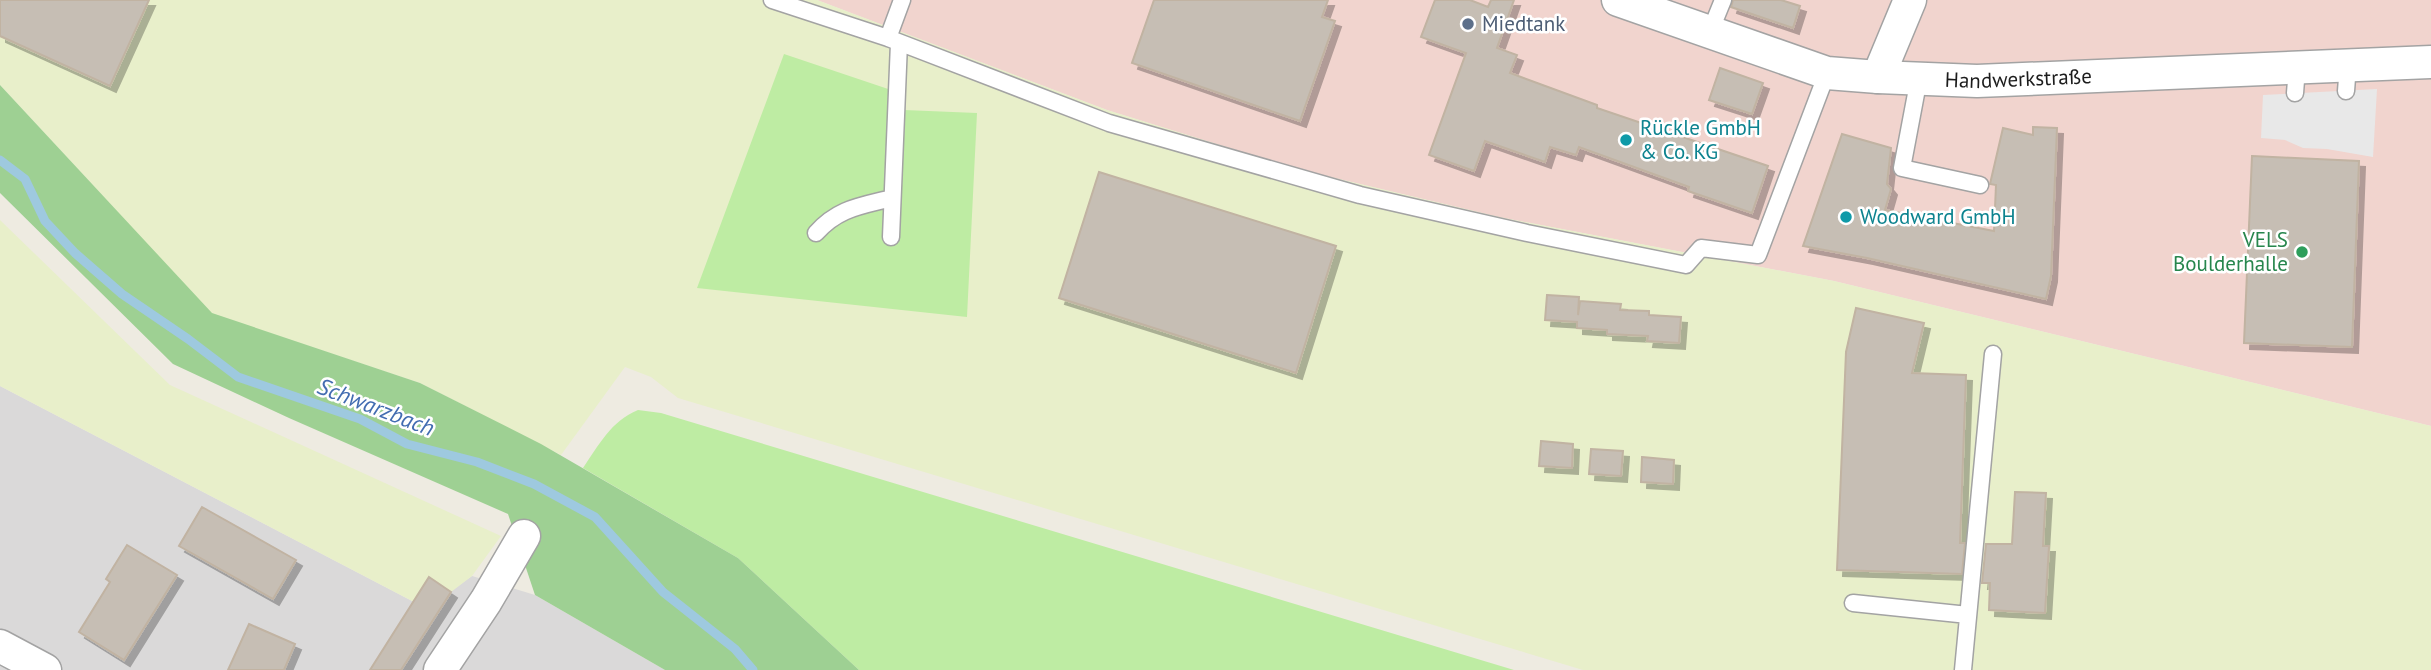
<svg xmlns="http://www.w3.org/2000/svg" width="2431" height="670" viewBox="0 0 2431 670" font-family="'PT Sans',sans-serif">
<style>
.residential{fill:#dad9d9}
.commercial{fill:#f1d4ce}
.farmland{fill:#e8efca}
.grass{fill:#beeca3}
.forest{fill:#9ed093}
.parking{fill:#e8e8e8}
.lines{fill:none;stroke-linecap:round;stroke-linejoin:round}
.stream{stroke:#9ec9df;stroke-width:9}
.building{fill:#c6beb4;stroke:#c1b3a2;stroke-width:2;filter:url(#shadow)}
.service-casing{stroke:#a3a3a3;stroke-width:19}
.minor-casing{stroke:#a3a3a3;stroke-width:35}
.service{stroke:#fff;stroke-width:16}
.minor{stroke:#fff;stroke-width:32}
.service-dot{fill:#5c6f8a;stroke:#fff;stroke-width:2.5}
.culture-dot{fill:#0f9aa8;stroke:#fff;stroke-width:2.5}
.leisure-dot{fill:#2e9e5b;stroke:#fff;stroke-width:2.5}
.labels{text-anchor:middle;stroke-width:5;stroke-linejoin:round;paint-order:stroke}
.service-label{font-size:21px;fill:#4e5e75;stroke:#fff;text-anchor:start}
.street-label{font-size:21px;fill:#1c1c1c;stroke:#fff}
.culture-label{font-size:21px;fill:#0d838f;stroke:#fff;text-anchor:start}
.leisure-label{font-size:21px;fill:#27864d;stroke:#fff;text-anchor:end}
.water-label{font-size:23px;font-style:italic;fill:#436db1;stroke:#fff}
</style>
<defs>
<filter id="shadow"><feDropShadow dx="6" dy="6" stdDeviation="0" flood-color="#0004"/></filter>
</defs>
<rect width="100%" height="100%" fill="#eeebe1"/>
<path class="residential" d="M 0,386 L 414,602 L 429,577 L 451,591 L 472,576 L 535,595 L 665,670 L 0,670 Z"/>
<path class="commercial" d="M 817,0 L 2431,0 L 2431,426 L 1834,281 L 1499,217 L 1297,169 L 1107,110 Z"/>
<path class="farmland" d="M 0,0 L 817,0 L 1107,110 L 1297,169 L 1499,217 L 1834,281 L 2431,426 L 2431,670 L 1583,670 L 678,398 L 651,377 L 625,367 L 561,455 L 420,383 L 212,314 L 0,85 Z
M 0,220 L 170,385 L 501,536 L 472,576 L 451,592 L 429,578 L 414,602 L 0,386 Z"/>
<path class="grass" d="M 784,54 L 906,95 L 904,110 L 977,113 L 967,317 L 697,288 Z
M 638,410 L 661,413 L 1514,670 L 859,670 L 738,558 L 583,468 C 599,445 611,421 638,410 Z"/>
<path class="forest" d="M 0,85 L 212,313 L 420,383 L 541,444 L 738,558 L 859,670 L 665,670 L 535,595 L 508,514 L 289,418 L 173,364 L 0,193 Z"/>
<path class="parking" d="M 2377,89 L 2373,157 L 2327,149 L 2303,148 L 2285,140 L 2261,138 L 2263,95 Z"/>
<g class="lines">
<path class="stream" d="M 0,160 L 25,179 L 45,221 L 75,253 L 122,294 L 188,339 L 238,377 L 360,419 L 407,444 L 477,462 L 534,484 L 595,517 L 663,592 L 735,649 L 753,670"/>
</g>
<path class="building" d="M 0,0 L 149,0 L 110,86 L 0,36 Z
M 1154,0 L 1328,0 L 1322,17 L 1335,21 L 1300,121 L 1132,63 Z
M 1435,0 L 1470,0 L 1488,7 L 1491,0 L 1514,0 L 1497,48 L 1517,55 L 1510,73 L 1597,105 L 1597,108 L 1768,166 L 1752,213 L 1688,191 L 1689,187 L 1579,147 L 1576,155 L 1550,147 L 1545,162 L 1485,141 L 1474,171 L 1429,155 L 1466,53 L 1421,37 Z
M 1733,0 L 1781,0 L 1800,6 L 1793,28 L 1731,7 Z
M 1720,68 L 1763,83 L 1752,114 L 1709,100 Z
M 2033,127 L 2057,128 L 2051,276 L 2046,299 L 1867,258 L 1803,246 L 1842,134 L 1891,148 L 1887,184 L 1891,189 L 1885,210 L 1994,231 L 1996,185 L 1990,184 L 2003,128 L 2033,135 Z
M 2252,156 L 2359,161 L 2352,347 L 2244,343 Z
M 1099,172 L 1336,246 L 1296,373 L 1059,298 Z
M 1547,295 L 1579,297 L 1578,315 L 1580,301 L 1621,304 L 1620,310 L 1649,311 L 1649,315 L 1681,317 L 1679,343 L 1647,341 L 1648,336 L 1607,334 L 1607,330 L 1577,328 L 1577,322 L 1545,320 Z
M 1856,308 L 1924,323 L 1912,373 L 1966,375 L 1960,543 L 1965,543 L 1962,574 L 1837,570 L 1846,352 Z
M 1541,441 L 1573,444 L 1572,468 L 1539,466 Z
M 1591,449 L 1623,451 L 1621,476 L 1589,474 Z
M 1642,457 L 1674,460 L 1673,484 L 1641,482 Z
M 2015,492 L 2046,493 L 2043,546 L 2049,546 L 2045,613 L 1989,610 L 1990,583 L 1982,583 L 1986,544 L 2012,544 Z
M 202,507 L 296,560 L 273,599 L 179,546 Z
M 127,545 L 177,575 L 124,660 L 79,632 L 110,582 L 106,579 Z
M 429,577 L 451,592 L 401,670 L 370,670 Z
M 249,624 L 295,644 L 284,670 L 228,670 Z"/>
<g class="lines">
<defs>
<path id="service" d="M 772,0 L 888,38 L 1109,123 L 1360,195 L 1527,233 L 1686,265 L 1701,248 L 1758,255 L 1827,73
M 1710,32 L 1723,0
M 888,38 L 902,0
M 1919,78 L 1902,168 L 1980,185
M 2346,91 L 2348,65
M 2295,93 L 2297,68
M 816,233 C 838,208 861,206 892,198
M 891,237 L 899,43
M 1853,603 L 1968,615
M 1963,670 L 1993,354"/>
<g id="minor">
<path id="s1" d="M 1618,0 L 1827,73 L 1878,77 L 1977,81 L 2431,62"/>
<path d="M 1878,77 L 1910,0"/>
<path d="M 0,646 L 45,670"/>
<path d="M 440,670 L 486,601 L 524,536"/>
</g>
</defs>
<use href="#service" class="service-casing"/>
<use href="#minor" class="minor-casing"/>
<use href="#service" class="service"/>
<use href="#minor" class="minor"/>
</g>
<circle class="service-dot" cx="1468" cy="24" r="7"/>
<g class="culture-dot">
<circle cx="1626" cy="140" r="7"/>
<circle cx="1846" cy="217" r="7"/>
</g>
<circle class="leisure-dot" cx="2302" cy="252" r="7"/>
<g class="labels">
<g class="service-label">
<text x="1482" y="31">Miedtank</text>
</g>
<g class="street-label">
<text dy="7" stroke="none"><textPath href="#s1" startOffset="413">Handwerkstraße</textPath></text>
</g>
<g class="culture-label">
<text x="1640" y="135">Rückle GmbH<tspan x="1640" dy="24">&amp; Co. KG</tspan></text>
<text x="1860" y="224">Woodward GmbH</text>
</g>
<g class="leisure-label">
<text x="2288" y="247">VELS<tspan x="2288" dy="24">Boulderhalle</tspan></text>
</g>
<g class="water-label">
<text transform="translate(376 407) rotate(21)" y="8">Schwarzbach</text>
</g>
</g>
</svg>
